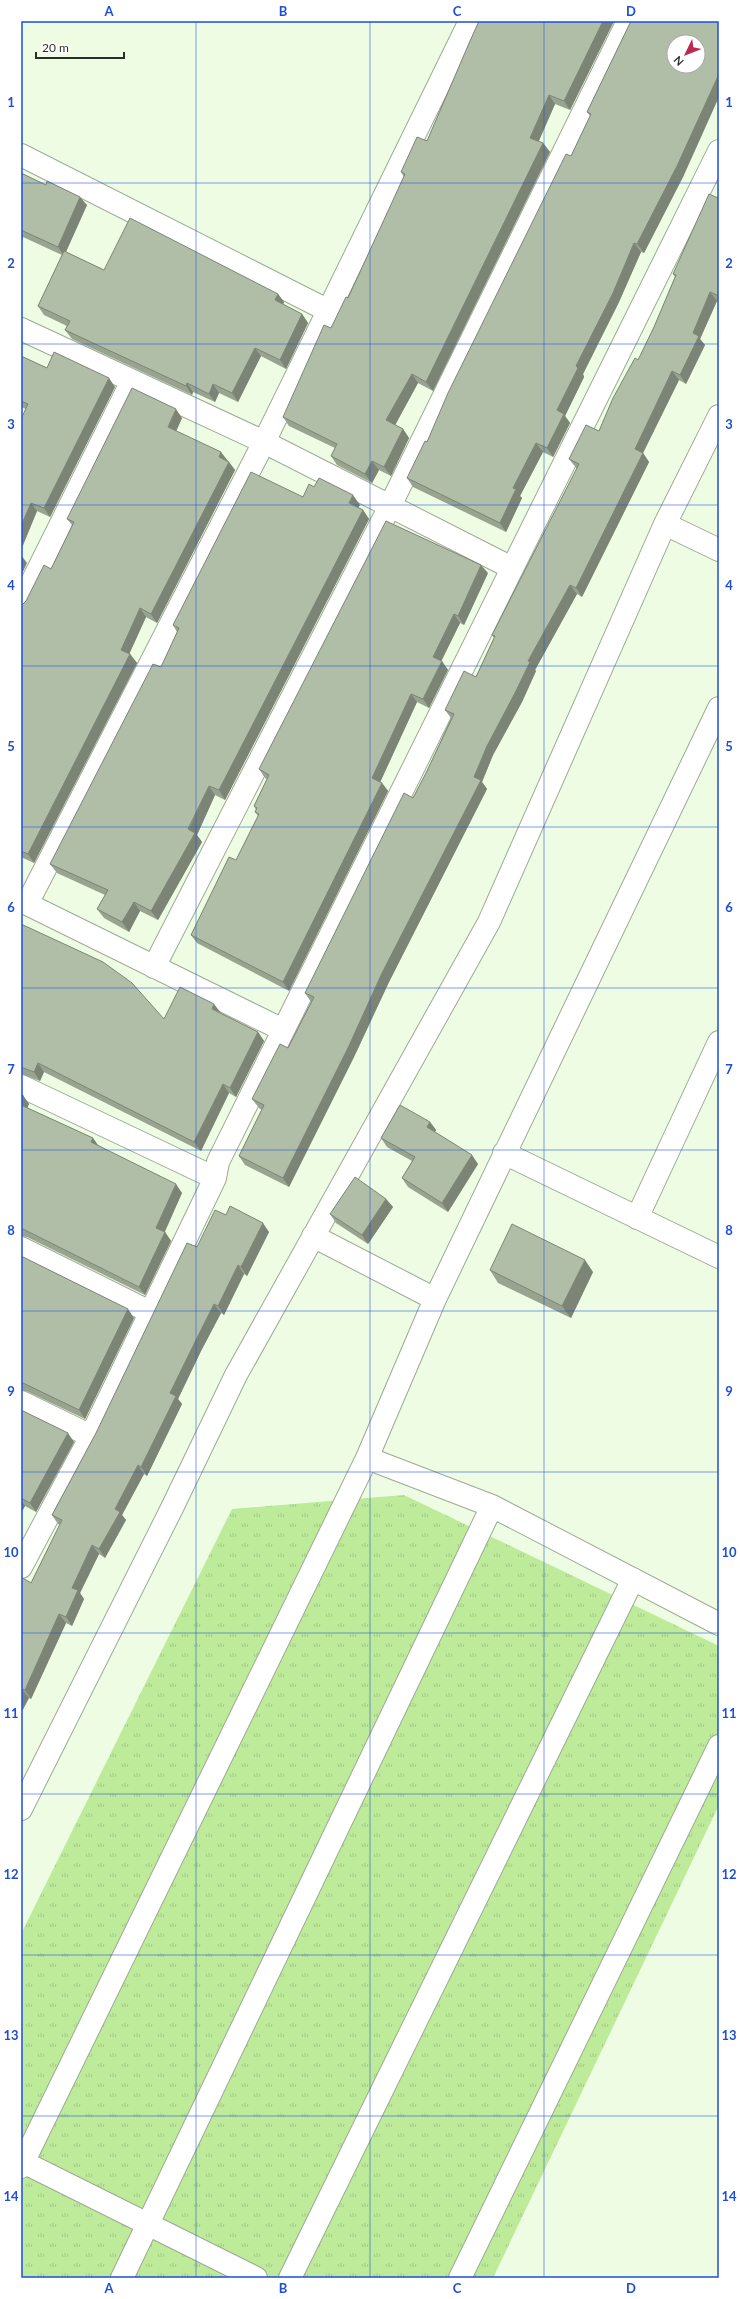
<svg xmlns="http://www.w3.org/2000/svg" width="740" height="2299" viewBox="0 0 740 2299" font-family="Lato,sans-serif">
<style>
.grass{fill:url(#grass-tufts)}
.lines{fill:none;stroke-linecap:round;stroke-linejoin:round}
.minor-casing{stroke:#9daa93;stroke-width:24}
.minor{stroke:#fff;stroke-width:22}
.wall{fill:#98a390}
.shaded-wall{fill:#7c8575}
.building{fill:#b1bea7;stroke:#7c8575;fill-rule:evenodd}
.grid{fill:none;stroke:#1d4ed8;stroke-width:1;stroke-opacity:0.55}
.neatline{fill:none;stroke:#1d4ed8;stroke-width:1.5}
.grid-label{font-size:13px;text-anchor:middle;font-weight:bold;fill:#1d4ed8}
</style>
<defs>
<pattern id="grass-tufts" width="24" height="20" patternUnits="userSpaceOnUse"><rect width="24" height="20" fill="#bdeb9a"/><path d="M3 7l-1-3M5 7V3M7 7l1-3M15 17l-1-3M17 17v-4M19 17l1-3" fill="none" stroke="#a3ca85"/></pattern>
</defs>
<rect width="100%" height="100%" fill="#eefce3"/>
<path class="grass" d="M 404,1495 L 719,1646 L 719,1805 L 493,2278 L 21,2278 L 21,1934 L 232,1509 Z"/>
<g class="lines">
<defs>
<path id="minor" d="M 21,155 L 329,311
M 21,329 L 264,442 L 512,568
M 665,524 L 719,550
M 21,604 L 132,381
M 21,901 L 283,1030
M 27,904 L 264,442 L 470,21
M 154,967 L 390,506 L 628,21
M 21,1086 L 215,1178
M 504,1153 L 719,1257
M 637,1218 L 719,1042
M 313,1236 L 435,1299
M 21,1248 L 150,1312
M 21,1402 L 91,1436
M 367,1458 L 492,1506 L 719,1624
M 21,1567 L 91,1436 L 215,1178 L 218,1162 L 719,151
M 21,1809 L 172,1508 L 236,1375 L 489,922 L 665,524 L 719,416
M 21,2161 L 256,2278
M 21,2167 L 367,1458 L 435,1299 L 719,708
M 122,2278 L 492,1506
M 290,2278 L 633,1579
M 460,2278 L 719,1746"/>
</defs>
<use href="#minor" class="minor-casing"/>
<use href="#minor" class="minor"/>
</g>
<path class="wall" d="M 479,21 L 614,21 L 570,110 L 555,104 L 539,141 L 543,143 L 550,152 L 433,391 L 418,383 L 395,425 L 403,429 L 409,438 L 391,476 L 379,470 L 372,483 L 337,465 L 331,456 L 335,448 L 289,426 L 283,417 L 348,298 L 404,177 L 401,172 L 427,141 Z
M 631,21 L 684,175 L 644,253 L 641,252 L 619,302 L 583,374 L 584,377 L 565,416 L 570,423 L 553,457 L 543,452 L 520,496 L 522,498 L 506,532 L 413,487 L 407,478 L 427,442 L 571,156 L 590,116 L 587,112 Z
M 21,173 L 87,205 L 66,252 L 104,270 L 278,294 L 284,302 L 283,305 L 302,314 L 308,323 L 286,369 L 261,356 L 238,402 L 219,393 L 215,402 L 193,392 L 192,395 L 72,339 L 65,330 L 67,326 L 44,315 L 38,306 L 62,255 L 23,237 L 21,242 Z
M 719,197 L 719,302 L 717,301 L 700,339 L 705,345 L 686,384 L 679,380 L 643,453 L 649,462 L 582,597 L 577,594 L 535,670 L 536,671 L 522,702 L 493,755 L 482,782 L 487,789 L 389,982 L 354,1057 L 289,1187 L 245,1165 L 239,1156 L 262,1110 L 259,1108 L 252,1099 L 288,1048 L 311,1002 L 305,993 L 413,798 L 426,773 L 451,718 L 445,710 L 476,677 L 494,638 L 492,635 L 577,469 L 569,459 L 599,431 L 638,360 L 654,327 L 675,277 L 673,274 Z
M 21,356 L 47,368 L 115,387 L 50,517 L 37,511 L 21,550 L 21,419 L 26,409 L 21,407 Z
M 182,418 L 176,431 L 227,460 L 235,470 L 157,623 L 146,617 L 129,654 L 130,654 L 137,663 L 34,863 L 21,857 L 21,606 L 26,601 L 51,569 L 72,525 L 67,519 Z
M 314,487 L 360,505 L 358,507 L 363,510 L 369,519 L 225,800 L 215,795 L 197,835 L 202,842 L 158,920 L 140,911 L 129,932 L 104,918 L 97,909 L 105,895 L 57,873 L 50,864 L 161,667 L 177,632 L 173,625 Z
M 488,573 L 464,625 L 460,623 L 441,661 L 448,670 L 429,708 L 417,702 L 380,782 L 382,783 L 388,791 L 289,991 L 197,943 L 191,935 L 236,860 L 258,816 L 255,812 L 256,810 L 254,806 L 267,779 L 265,778 L 259,769 Z
M 21,924 L 164,1019 L 221,1013 L 258,1032 L 264,1041 L 236,1097 L 229,1093 L 201,1151 L 44,1072 L 40,1081 L 21,1074 Z
M 21,1094 L 29,1104 L 27,1108 L 93,1138 L 98,1145 L 182,1193 L 165,1232 L 171,1241 L 145,1295 L 27,1237 L 21,1236 Z
M 430,1122 L 436,1130 L 435,1132 L 478,1164 L 448,1212 L 408,1187 L 402,1178 L 412,1161 L 387,1147 L 381,1138 Z
M 386,1199 L 393,1207 L 368,1244 L 336,1223 L 330,1214 Z
M 226,1215 L 269,1232 L 247,1276 L 244,1274 L 224,1315 L 221,1313 L 201,1351 L 178,1399 L 182,1404 L 147,1476 L 144,1474 L 122,1515 L 126,1520 L 105,1558 L 99,1554 L 80,1593 L 84,1599 L 72,1626 L 66,1623 L 31,1699 L 29,1698 L 21,1713 L 21,1577 L 31,1583 L 60,1525 L 58,1524 L 52,1515 L 197,1247 Z
M 21,1256 L 134,1318 L 85,1419 L 26,1391 L 21,1391 Z
M 490,1270 L 593,1272 L 571,1318 L 498,1283 Z
M 21,1410 L 74,1442 L 36,1512 L 25,1506 L 21,1513 Z"/>
<path class="shaded-wall" d="M 603,21 L 614,21 L 570,110 L 564,101 Z
M 719,74 L 719,97 L 684,175 L 644,253 L 637,244 Z
M 549,95 L 555,104 L 536,147 L 530,138 Z
M 543,143 L 550,152 L 433,391 L 426,382 Z
M 80,197 L 87,205 L 64,256 L 58,247 Z
M 21,235 L 23,237 L 21,242 Z
M 634,243 L 641,252 L 619,302 L 583,374 L 584,377 L 565,416 L 570,423 L 553,457 L 547,448 L 557,410 L 576,366 Z
M 710,292 L 717,301 L 700,339 L 705,345 L 686,384 L 680,375 L 693,333 Z
M 278,294 L 284,302 L 281,309 L 275,300 Z
M 302,314 L 308,323 L 286,369 L 280,360 Z
M 255,348 L 261,356 L 238,402 L 232,393 Z
M 672,371 L 679,380 L 643,453 L 649,462 L 582,597 L 576,588 L 635,449 Z
M 412,374 L 418,383 L 393,429 L 386,420 Z
M 109,378 L 115,387 L 50,517 L 44,508 Z
M 187,383 L 193,392 L 192,395 L 186,386 Z
M 213,384 L 219,393 L 215,402 L 209,394 Z
M 176,409 L 182,418 L 174,436 L 168,427 Z
M 403,429 L 409,438 L 391,476 L 384,467 Z
M 536,443 L 543,452 L 520,496 L 522,498 L 506,532 L 500,523 L 513,488 Z
M 221,452 L 228,461 L 219,457 Z
M 372,461 L 379,470 L 372,483 L 365,474 Z
M 229,462 L 235,470 L 157,623 L 151,614 Z
M 353,495 L 360,505 L 355,512 L 349,503 Z
M 31,503 L 37,511 L 21,550 L 21,526 Z
M 363,510 L 369,519 L 225,800 L 219,790 Z
M 21,555 L 27,563 L 21,576 Z
M 481,565 L 488,573 L 464,625 L 458,616 Z
M 570,585 L 577,594 L 535,670 L 536,671 L 522,702 L 493,755 L 482,782 L 487,789 L 389,982 L 354,1057 L 289,1187 L 283,1178 L 382,973 L 474,777 L 487,746 L 528,661 Z
M 140,608 L 146,617 L 127,659 L 121,650 Z
M 454,614 L 460,623 L 439,666 L 433,657 Z
M 130,654 L 137,663 L 34,863 L 28,854 Z
M 442,661 L 448,670 L 429,708 L 423,699 Z
M 411,694 L 417,702 L 378,787 L 372,778 Z
M 382,783 L 388,791 L 289,991 L 283,982 Z
M 209,786 L 215,795 L 197,835 L 202,842 L 158,920 L 151,911 Z
M 134,902 L 140,911 L 129,932 L 122,922 Z
M 214,1004 L 221,1013 L 212,1009 Z
M 258,1032 L 264,1041 L 236,1097 L 230,1088 Z
M 38,1063 L 44,1072 L 40,1081 L 34,1072 Z
M 223,1084 L 229,1093 L 201,1151 L 194,1142 Z
M 23,1095 L 29,1104 L 25,1113 L 21,1108 L 21,1099 Z
M 430,1122 L 436,1130 L 433,1135 L 427,1127 Z
M 93,1138 L 99,1147 L 91,1142 Z
M 472,1155 L 478,1164 L 448,1212 L 442,1203 Z
M 176,1184 L 182,1193 L 162,1237 L 156,1228 Z
M 386,1199 L 393,1207 L 368,1244 L 362,1235 Z
M 263,1223 L 269,1232 L 247,1276 L 241,1267 Z
M 165,1232 L 171,1241 L 145,1295 L 139,1287 Z
M 585,1260 L 593,1272 L 571,1318 L 562,1306 Z
M 238,1265 L 244,1274 L 224,1315 L 218,1306 Z
M 214,1304 L 221,1313 L 201,1351 L 178,1399 L 182,1404 L 147,1476 L 141,1467 L 170,1393 L 195,1342 Z
M 128,1309 L 134,1318 L 85,1419 L 79,1410 Z
M 68,1433 L 74,1442 L 36,1512 L 30,1503 Z
M 138,1465 L 144,1474 L 122,1515 L 126,1520 L 105,1558 L 99,1549 L 115,1509 Z
M 21,1500 L 25,1506 L 21,1513 Z
M 92,1545 L 99,1554 L 80,1593 L 84,1599 L 72,1626 L 66,1617 L 72,1588 Z
M 59,1614 L 66,1623 L 31,1699 L 25,1690 Z
M 22,1689 L 29,1698 L 21,1713 L 21,1691 Z"/>
<path class="building" d="M 479,21 L 603,21 L 564,101 L 549,95 L 530,138 L 543,143 L 426,382 L 412,374 L 386,420 L 403,429 L 384,467 L 372,461 L 365,474 L 331,456 L 337,444 L 283,417 L 324,325 L 331,328 L 346,297 L 348,298 L 405,174 L 401,172 L 417,137 L 427,141 L 470,41 Z
M 631,21 L 719,21 L 719,74 L 677,166 L 637,244 L 634,243 L 613,293 L 576,366 L 578,368 L 557,410 L 564,414 L 547,448 L 536,443 L 513,488 L 516,489 L 500,523 L 407,478 L 425,441 L 427,442 L 448,393 L 566,154 L 571,156 L 591,114 L 587,112 ZM 674,42 L 698,42 L 698,66 L 674,66 Z
M 21,173 L 46,185 L 47,181 L 80,197 L 58,247 L 21,230 Z
M 709,194 L 718,198 L 719,197 L 719,296 L 710,292 L 693,333 L 699,336 L 680,375 L 672,371 L 635,449 L 643,453 L 576,588 L 570,585 L 528,661 L 530,662 L 515,693 L 487,746 L 474,777 L 481,780 L 382,973 L 348,1048 L 283,1178 L 239,1156 L 264,1105 L 252,1099 L 280,1044 L 288,1048 L 314,997 L 305,993 L 404,793 L 413,798 L 426,773 L 454,714 L 445,710 L 464,671 L 476,677 L 495,636 L 492,635 L 579,464 L 569,459 L 586,425 L 599,431 L 613,398 L 635,358 L 638,360 L 654,327 L 676,275 L 673,274 Z
M 130,218 L 278,294 L 275,300 L 302,314 L 280,360 L 255,348 L 232,393 L 213,384 L 209,394 L 187,383 L 186,386 L 65,330 L 70,321 L 38,306 L 64,251 L 104,270 Z
M 54,352 L 109,378 L 44,508 L 31,503 L 21,526 L 21,419 L 28,404 L 21,401 L 21,356 L 47,368 Z
M 132,388 L 176,409 L 168,427 L 221,452 L 219,457 L 229,462 L 151,614 L 140,608 L 121,650 L 130,654 L 28,854 L 21,851 L 21,606 L 26,601 L 44,565 L 51,569 L 74,522 L 67,519 Z
M 251,472 L 303,497 L 309,484 L 314,487 L 319,478 L 353,495 L 349,503 L 363,510 L 219,790 L 209,786 L 188,829 L 195,833 L 151,911 L 134,902 L 122,922 L 97,909 L 108,890 L 50,864 L 153,664 L 161,667 L 179,628 L 173,625 Z
M 386,521 L 481,565 L 458,616 L 454,614 L 433,657 L 442,661 L 423,699 L 411,694 L 372,778 L 382,783 L 283,982 L 191,935 L 229,857 L 236,860 L 259,814 L 255,812 L 257,808 L 254,806 L 269,775 L 259,769 Z
M 21,924 L 103,962 L 132,983 L 164,1019 L 180,987 L 214,1004 L 212,1009 L 258,1032 L 230,1088 L 223,1084 L 194,1142 L 38,1063 L 34,1072 L 21,1067 Z
M 21,1094 L 23,1095 L 21,1099 Z
M 21,1105 L 93,1138 L 91,1142 L 176,1184 L 156,1228 L 165,1232 L 139,1287 L 21,1228 Z
M 400,1105 L 430,1122 L 427,1127 L 472,1155 L 442,1203 L 402,1178 L 415,1157 L 381,1138 Z
M 355,1177 L 386,1199 L 362,1235 L 330,1214 Z
M 230,1206 L 263,1223 L 241,1267 L 238,1265 L 218,1306 L 214,1304 L 195,1342 L 170,1393 L 176,1396 L 141,1467 L 138,1465 L 115,1509 L 120,1512 L 99,1549 L 92,1545 L 72,1588 L 78,1590 L 66,1617 L 59,1614 L 25,1690 L 22,1689 L 21,1691 L 21,1577 L 31,1583 L 62,1520 L 52,1515 L 96,1433 L 187,1243 L 197,1247 L 215,1210 L 226,1215 Z
M 512,1224 L 585,1260 L 562,1306 L 490,1270 Z
M 21,1256 L 128,1309 L 79,1410 L 21,1382 Z
M 21,1410 L 68,1433 L 30,1503 L 21,1498 Z"/>
<path class="grid" d="M 196,21 L 196,2278M 370,21 L 370,2278M 544,21 L 544,2278M 21,183 L 719,183M 21,344 L 719,344M 21,505 L 719,505M 21,666 L 719,666M 21,827 L 719,827M 21,988 L 719,988M 21,1150 L 719,1150M 21,1311 L 719,1311M 21,1472 L 719,1472M 21,1633 L 719,1633M 21,1794 L 719,1794M 21,1955 L 719,1955M 21,2116 L 719,2116"/>
<rect width="740" height="2299" fill="none" stroke="#ffffff" stroke-width="44"/>
<g transform="translate(686 54) rotate(227)"><circle r="19" fill="#ffffff" stroke="#aaaca9"/>
<path d="M0-3L7 15L0 10L-7 15Z" fill="#ba2a50"/>
<text y="-6" font-size="11" font-weight="bold" text-anchor="middle" fill="#2b3027">N</text>
</g>
<path d="M36 52v6h88v-6" fill="none" stroke="#2b3027" stroke-width="2"/>
<text x="42" y="52" font-size="12" fill="#2b3027" stroke="#ffffff" stroke-width="3" paint-order="stroke">20 m</text>
<rect x="22" y="22" width="696" height="2255" class="neatline"/>
<g class="grid-label">
<text x="109" y="16">A</text>
<text x="283" y="16">B</text>
<text x="457" y="16">C</text>
<text x="631" y="16">D</text>
<text x="11" y="107">1</text>
<text x="729" y="107">1</text>
<text x="11" y="268">2</text>
<text x="729" y="268">2</text>
<text x="11" y="429">3</text>
<text x="729" y="429">3</text>
<text x="11" y="590">4</text>
<text x="729" y="590">4</text>
<text x="11" y="751">5</text>
<text x="729" y="751">5</text>
<text x="11" y="912">6</text>
<text x="729" y="912">6</text>
<text x="11" y="1074">7</text>
<text x="729" y="1074">7</text>
<text x="11" y="1235">8</text>
<text x="729" y="1235">8</text>
<text x="11" y="1396">9</text>
<text x="729" y="1396">9</text>
<text x="11" y="1557">10</text>
<text x="729" y="1557">10</text>
<text x="11" y="1718">11</text>
<text x="729" y="1718">11</text>
<text x="11" y="1879">12</text>
<text x="729" y="1879">12</text>
<text x="11" y="2040">13</text>
<text x="729" y="2040">13</text>
<text x="11" y="2201">14</text>
<text x="729" y="2201">14</text>
<text x="109" y="2293">A</text>
<text x="283" y="2293">B</text>
<text x="457" y="2293">C</text>
<text x="631" y="2293">D</text>
</g>
</svg>
